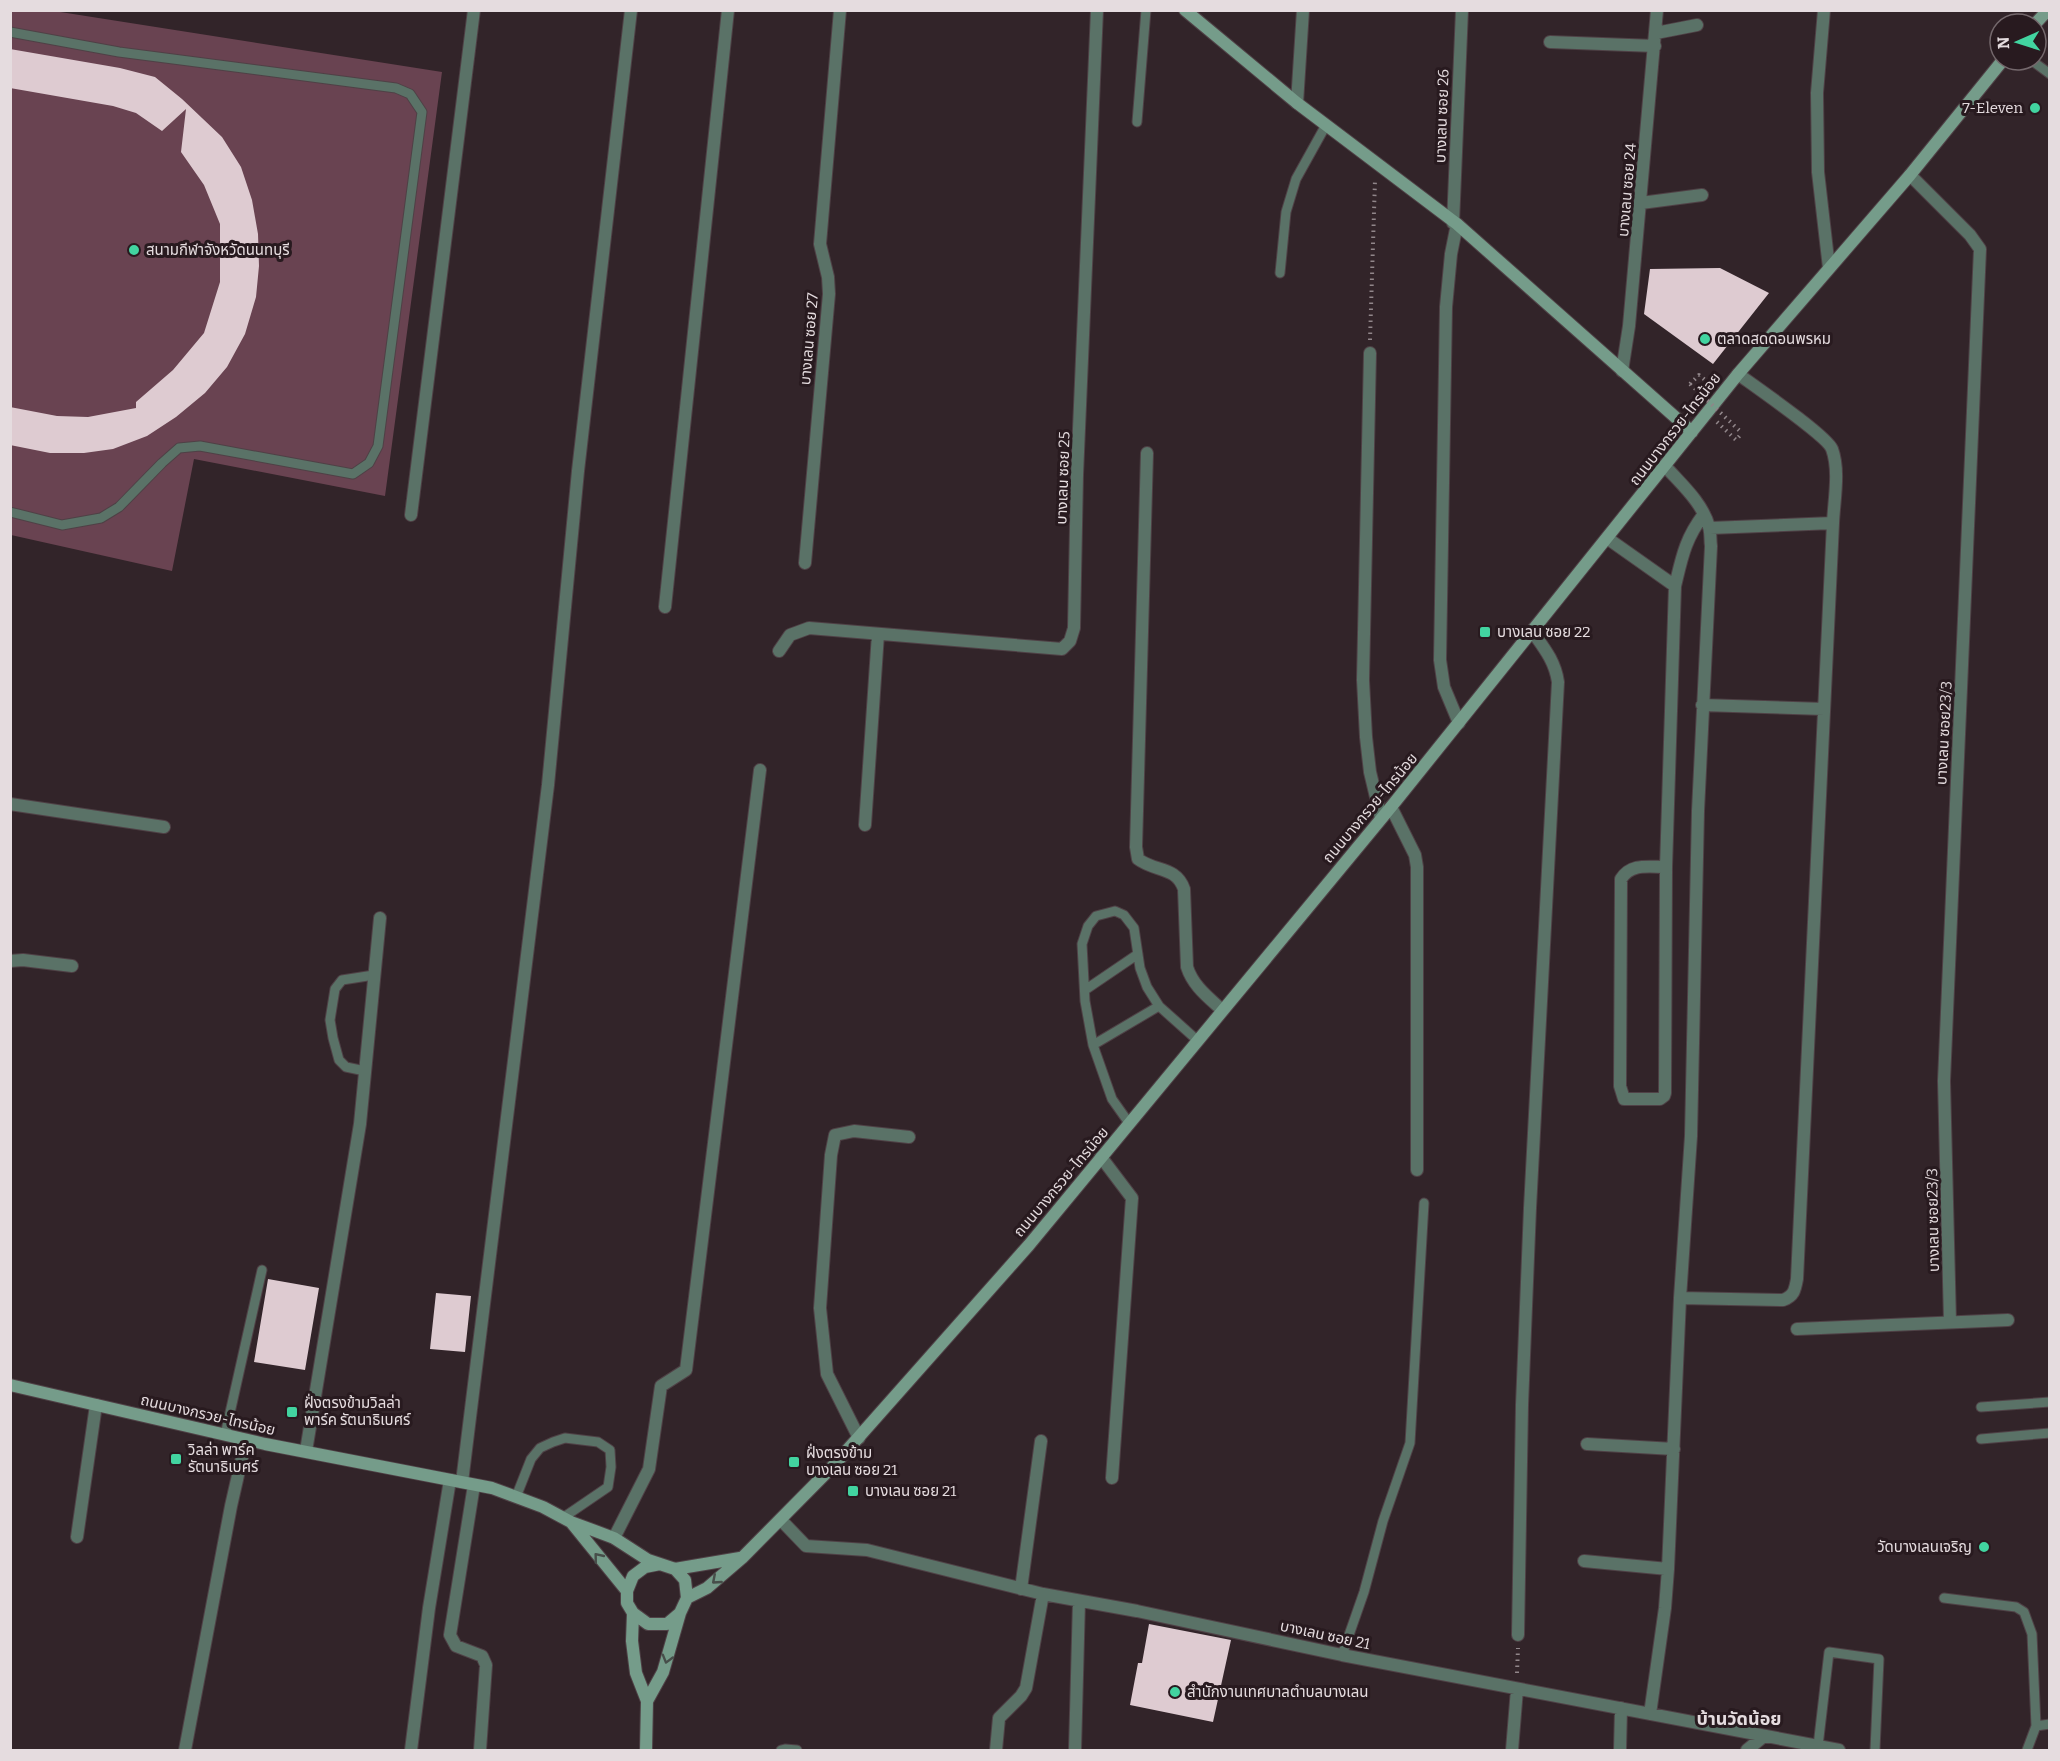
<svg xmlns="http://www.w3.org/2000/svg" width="2060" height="1761" viewBox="0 0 2060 1761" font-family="Bitter,'Noto Sans Thai',serif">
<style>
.green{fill:#694351}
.building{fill:#decbd1}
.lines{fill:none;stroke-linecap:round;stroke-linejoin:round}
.lane-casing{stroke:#4f4146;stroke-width:11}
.street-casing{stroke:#4f4146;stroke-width:14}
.secondary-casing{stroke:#4f4146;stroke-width:14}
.path{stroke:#91868a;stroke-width:4;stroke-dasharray:1.5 4.5;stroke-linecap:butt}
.lane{stroke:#5a7267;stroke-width:9}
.street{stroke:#5a7267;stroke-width:12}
.secondary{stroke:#759c8a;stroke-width:12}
.path-bridge{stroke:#91868a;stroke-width:4;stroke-dasharray:1.5 4.5;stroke-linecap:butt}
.oneway{stroke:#474e4a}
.poi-dot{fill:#42d4a0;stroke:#281a1f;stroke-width:2}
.labels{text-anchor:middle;stroke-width:6;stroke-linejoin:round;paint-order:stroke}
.poi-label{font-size:15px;fill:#e5dcdf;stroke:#281a1f;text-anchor:start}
.street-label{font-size:15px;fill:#e5dcdf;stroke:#281a1f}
.quarter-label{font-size:18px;font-weight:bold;fill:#e5dcdf;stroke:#281a1f}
</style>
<rect width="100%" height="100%" fill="#322429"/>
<path class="green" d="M 11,11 L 54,11 L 442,72 L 385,496 L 194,459 L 172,571 L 11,535 Z"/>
<path class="building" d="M 10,49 L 120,68 L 155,77 L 182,99 L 222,137 L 241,167 L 252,200 L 258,234 L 259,266 L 256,297 L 245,334 L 227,367 L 205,393 L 176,417 L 147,436 L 113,449 L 84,453 L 50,453 L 10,445 L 10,407 L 57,416 L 88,417 L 136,408 L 136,402 L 173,370 L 204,333 L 220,282 L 220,224 L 204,185 L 181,152 L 186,109 L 162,131 L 136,113 L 113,106 L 10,88 Z
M 1720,268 L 1769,293 L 1713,364 L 1644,314 L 1650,269 Z
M 268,1279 L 319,1288 L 305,1370 L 254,1362 Z
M 436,1293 L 471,1296 L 465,1352 L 430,1349 Z
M 1149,1624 L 1231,1640 L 1213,1722 L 1130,1705 L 1138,1663 L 1142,1663 Z"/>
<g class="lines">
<defs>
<path id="lane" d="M 10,32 L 119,52 L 396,88 L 410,94 L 422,112 L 378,446 L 369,463 L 353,474 L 200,446 L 179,448 L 162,463 L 119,507 L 101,518 L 62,525 L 10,512
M 2031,60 L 2050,74
M 1137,122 L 1146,10
M 1280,273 L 1286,212 L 1296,179 L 1326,125
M 1085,990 L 1138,954
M 1093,1045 L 1159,1006
M 365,1071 L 346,1067 L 339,1060 L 333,1038 L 330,1020 L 335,989 L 342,980 L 374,975
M 1129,1123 L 1112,1099 L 1093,1045 L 1085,1001 L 1082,944 L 1088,926 L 1096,916 L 1115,911 L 1124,915 L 1134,928 L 1140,968 L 1147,987 L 1159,1006 L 1197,1040
M 1981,1407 L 2050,1402
M 225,1435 L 262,1270
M 1981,1439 L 2050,1433
M 516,1497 L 531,1459 L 540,1448 L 553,1442 L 565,1438 L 598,1442 L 610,1450 L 611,1467 L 608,1487 L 564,1517
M 1944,1598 L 2016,1607 L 2024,1612 L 2032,1634 L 2036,1726 L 2027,1750
M 1342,1655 L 1364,1592 L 1383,1521 L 1410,1443 L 1424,1203
M 2036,1726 L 2050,1724
M 1818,1746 L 1829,1652 L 1879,1659 L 1875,1750
M 781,1750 L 785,1749 L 797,1750"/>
<path id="street" d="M 1824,10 L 1817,93 L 1818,172 L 1829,268
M 1656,33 L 1697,25
M 1550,42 L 1655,46
M 1297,103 L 1303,10
M 1910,175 L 1970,235 L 1980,249 L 1944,1081 L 1950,1322
M 1641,203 L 1702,195
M 1453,223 L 1462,10
M 1457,224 L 1451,254 L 1446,307 L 1440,660 L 1444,687 L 1459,723
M 1370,353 L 1363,680 L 1366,737 L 1370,772 L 1381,818
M 1622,371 L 1629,326 L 1657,10
M 1147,453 L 1136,847 L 1138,859 C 1155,872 1176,866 1184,889 L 1187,967 C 1193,986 1208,997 1222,1010
M 411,515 L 474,10
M 1710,528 L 1833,523
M 1607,538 L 1675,586
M 805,563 L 829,294 L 828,277 L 820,244 L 840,10
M 665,607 L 728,10
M 779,651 L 790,635 L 809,628 L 1062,649 L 1070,641 L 1074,628 L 1077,475 L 1097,10
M 1702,705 L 1824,709
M 10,804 L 164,827
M 1391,807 L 1415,855 L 1417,867 L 1417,1170
M 865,825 L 878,634
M 1666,867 C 1648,867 1631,863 1621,879 L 1620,1086 L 1624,1099 L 1660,1099 L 1664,1096 L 1665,1093 L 1666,867 L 1675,586 C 1682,557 1685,539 1704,514
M 10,961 L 23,960 L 72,966
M 1101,1157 L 1132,1198 L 1112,1478
M 1680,1298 L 1783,1300 C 1794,1296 1795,1290 1797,1279 L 1833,523 C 1834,500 1840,471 1832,449 C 1827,436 1753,385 1738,374
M 1797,1329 L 2008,1320
M 859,1438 L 827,1374 L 820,1308 L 831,1155 L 835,1135 L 854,1131 L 909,1137
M 1587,1444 L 1674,1449
M 306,1451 L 360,1124 L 380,918
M 462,1482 L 548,785 L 578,471 L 631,10
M 474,1485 L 450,1635 L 456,1646 L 482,1656 L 486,1665 L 480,1750
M 781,1520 L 806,1546 L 867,1550 L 1043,1594 L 1137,1611 L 1342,1655 L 1839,1750
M 77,1537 L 96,1405
M 614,1538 L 649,1469 L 661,1386 L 686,1370 L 760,770
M 1584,1561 L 1668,1569
M 1021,1589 L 1041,1441
M 1518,1635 L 1522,1405 L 1530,1208 L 1558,682 C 1555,661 1544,648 1532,631
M 1650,1714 L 1665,1608 L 1668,1569 L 1680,1298 L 1691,1136 L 1698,811 L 1711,546 C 1710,540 1711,533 1709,527 C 1703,503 1681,484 1665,466
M 185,1750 L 231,1506 L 246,1440
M 411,1750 L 429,1608 L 450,1480
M 996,1750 L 999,1718 L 1021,1696 L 1026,1688 L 1043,1594
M 1075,1750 L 1079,1601
M 1512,1750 L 1517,1689
M 1620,1750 L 1621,1708
M 1747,1750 L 1764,1736"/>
<path id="secondary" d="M 1185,10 L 1297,103 L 1457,224 L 1692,432
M 2035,24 L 2048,10
M 10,1385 L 265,1444 L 492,1488 L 543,1507 L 571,1522 L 614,1538 L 648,1560 L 675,1569 L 685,1580 L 687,1598 L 680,1613 L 667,1624 L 648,1624 L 633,1613 L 627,1603 L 627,1591 L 633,1576 L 645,1567 L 660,1564
M 571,1522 L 627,1591
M 675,1569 L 740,1558
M 687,1598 L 707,1588 L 742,1558 L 834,1465 L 1029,1245 L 1391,807 L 1738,374 L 1910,175 L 2003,60
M 633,1613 L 632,1641 L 636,1673 L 647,1701 L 646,1750
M 647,1701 L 663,1672 L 680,1613"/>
</defs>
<use href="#lane" class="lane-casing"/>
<use href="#street" class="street-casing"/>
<use href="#secondary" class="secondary-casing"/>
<path class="path" d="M 1370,340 L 1375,180
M 1690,384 L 1699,375 L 1711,385
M 1717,422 L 1736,440 L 1742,433
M 1517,1673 L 1518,1648"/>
<use href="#lane" class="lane"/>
<use href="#street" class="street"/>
<use href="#secondary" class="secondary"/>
<path class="path-bridge" d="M 1690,384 L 1742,433"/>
</g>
<defs><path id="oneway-chevron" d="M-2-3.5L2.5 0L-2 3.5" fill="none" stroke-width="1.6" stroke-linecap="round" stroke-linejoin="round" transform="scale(1.5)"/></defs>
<g class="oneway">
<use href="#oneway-chevron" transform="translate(598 1557) rotate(-129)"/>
<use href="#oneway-chevron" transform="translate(716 1580) rotate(139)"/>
<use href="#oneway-chevron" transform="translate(667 1659) rotate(106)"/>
</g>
<g class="poi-dot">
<circle cx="2035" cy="108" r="6"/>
<circle cx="134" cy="250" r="6"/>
<circle cx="1705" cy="339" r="6"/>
<rect x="1479" y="626" width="12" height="12" rx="3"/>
<rect x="286" y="1406" width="12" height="12" rx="3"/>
<rect x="170" y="1453" width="12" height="12" rx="3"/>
<rect x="788" y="1456" width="12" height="12" rx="3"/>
<rect x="847" y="1485" width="12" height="12" rx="3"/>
<circle cx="1984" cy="1547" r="6"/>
<circle cx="1175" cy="1692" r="6"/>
</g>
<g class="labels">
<g class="poi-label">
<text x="2023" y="113" text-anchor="end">7-Eleven</text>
<text x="146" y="255">สนามกีฬาจังหวัดนนทบุรี</text>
<text x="1717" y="344">ตลาดสดดอนพรหม</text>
<text x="1497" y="637">บางเลน ซอย 22</text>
<text x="304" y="1408">ฝั่งตรงข้ามวิลล่า<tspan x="304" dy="17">พาร์ค รัตนาธิเบศร์</tspan></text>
<text x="188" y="1455">วิลล่า พาร์ค<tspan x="188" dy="17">รัตนาธิเบศร์</tspan></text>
<text x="806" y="1458">ฝั่งตรงข้าม<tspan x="806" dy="17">บางเลน ซอย 21</tspan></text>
<text x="865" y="1496">บางเลน ซอย 21</text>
<text x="1972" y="1552" text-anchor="end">วัดบางเลนเจริญ</text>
<text x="1187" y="1697">สำนักงานเทศบาลตำบลบางเลน</text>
</g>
<g class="street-label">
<text transform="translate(1442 116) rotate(-88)" y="5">บางเลน ซอย 26</text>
<text transform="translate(1627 190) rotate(-85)" y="5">บางเลน ซอย 24</text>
<text transform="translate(809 339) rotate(-85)" y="5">บางเลน ซอย 27</text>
<text transform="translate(1675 429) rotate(-52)" y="5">ถนนบางกรวย-ไทรน้อย</text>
<text transform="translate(1063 478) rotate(-88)" y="5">บางเลน ซอย 25</text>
<text transform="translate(1944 733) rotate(-87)" y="5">บางเลน ซอย23/3</text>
<text transform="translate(1370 808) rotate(-50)" y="5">ถนนบางกรวย-ไทรน้อย</text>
<text transform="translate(1061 1182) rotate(-50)" y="5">ถนนบางกรวย-ไทรน้อย</text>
<text transform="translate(1933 1220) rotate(-91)" y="5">บางเลน ซอย23/3</text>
<text transform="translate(208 1415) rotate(13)" y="5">ถนนบางกรวย-ไทรน้อย</text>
<text transform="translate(1325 1635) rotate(12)" y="5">บางเลน ซอย 21</text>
</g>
<g class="quarter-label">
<text x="1739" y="1725">บ้านวัดน้อย</text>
</g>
</g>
<rect width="2060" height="1761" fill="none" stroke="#e5dcdf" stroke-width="24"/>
<g transform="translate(2018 42) rotate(267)"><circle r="28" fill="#281a1f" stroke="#74686c" stroke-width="1.5"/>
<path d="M0-4.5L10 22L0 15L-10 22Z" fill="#42d4a0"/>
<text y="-9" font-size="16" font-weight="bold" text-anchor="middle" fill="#e5dcdf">N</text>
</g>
</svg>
